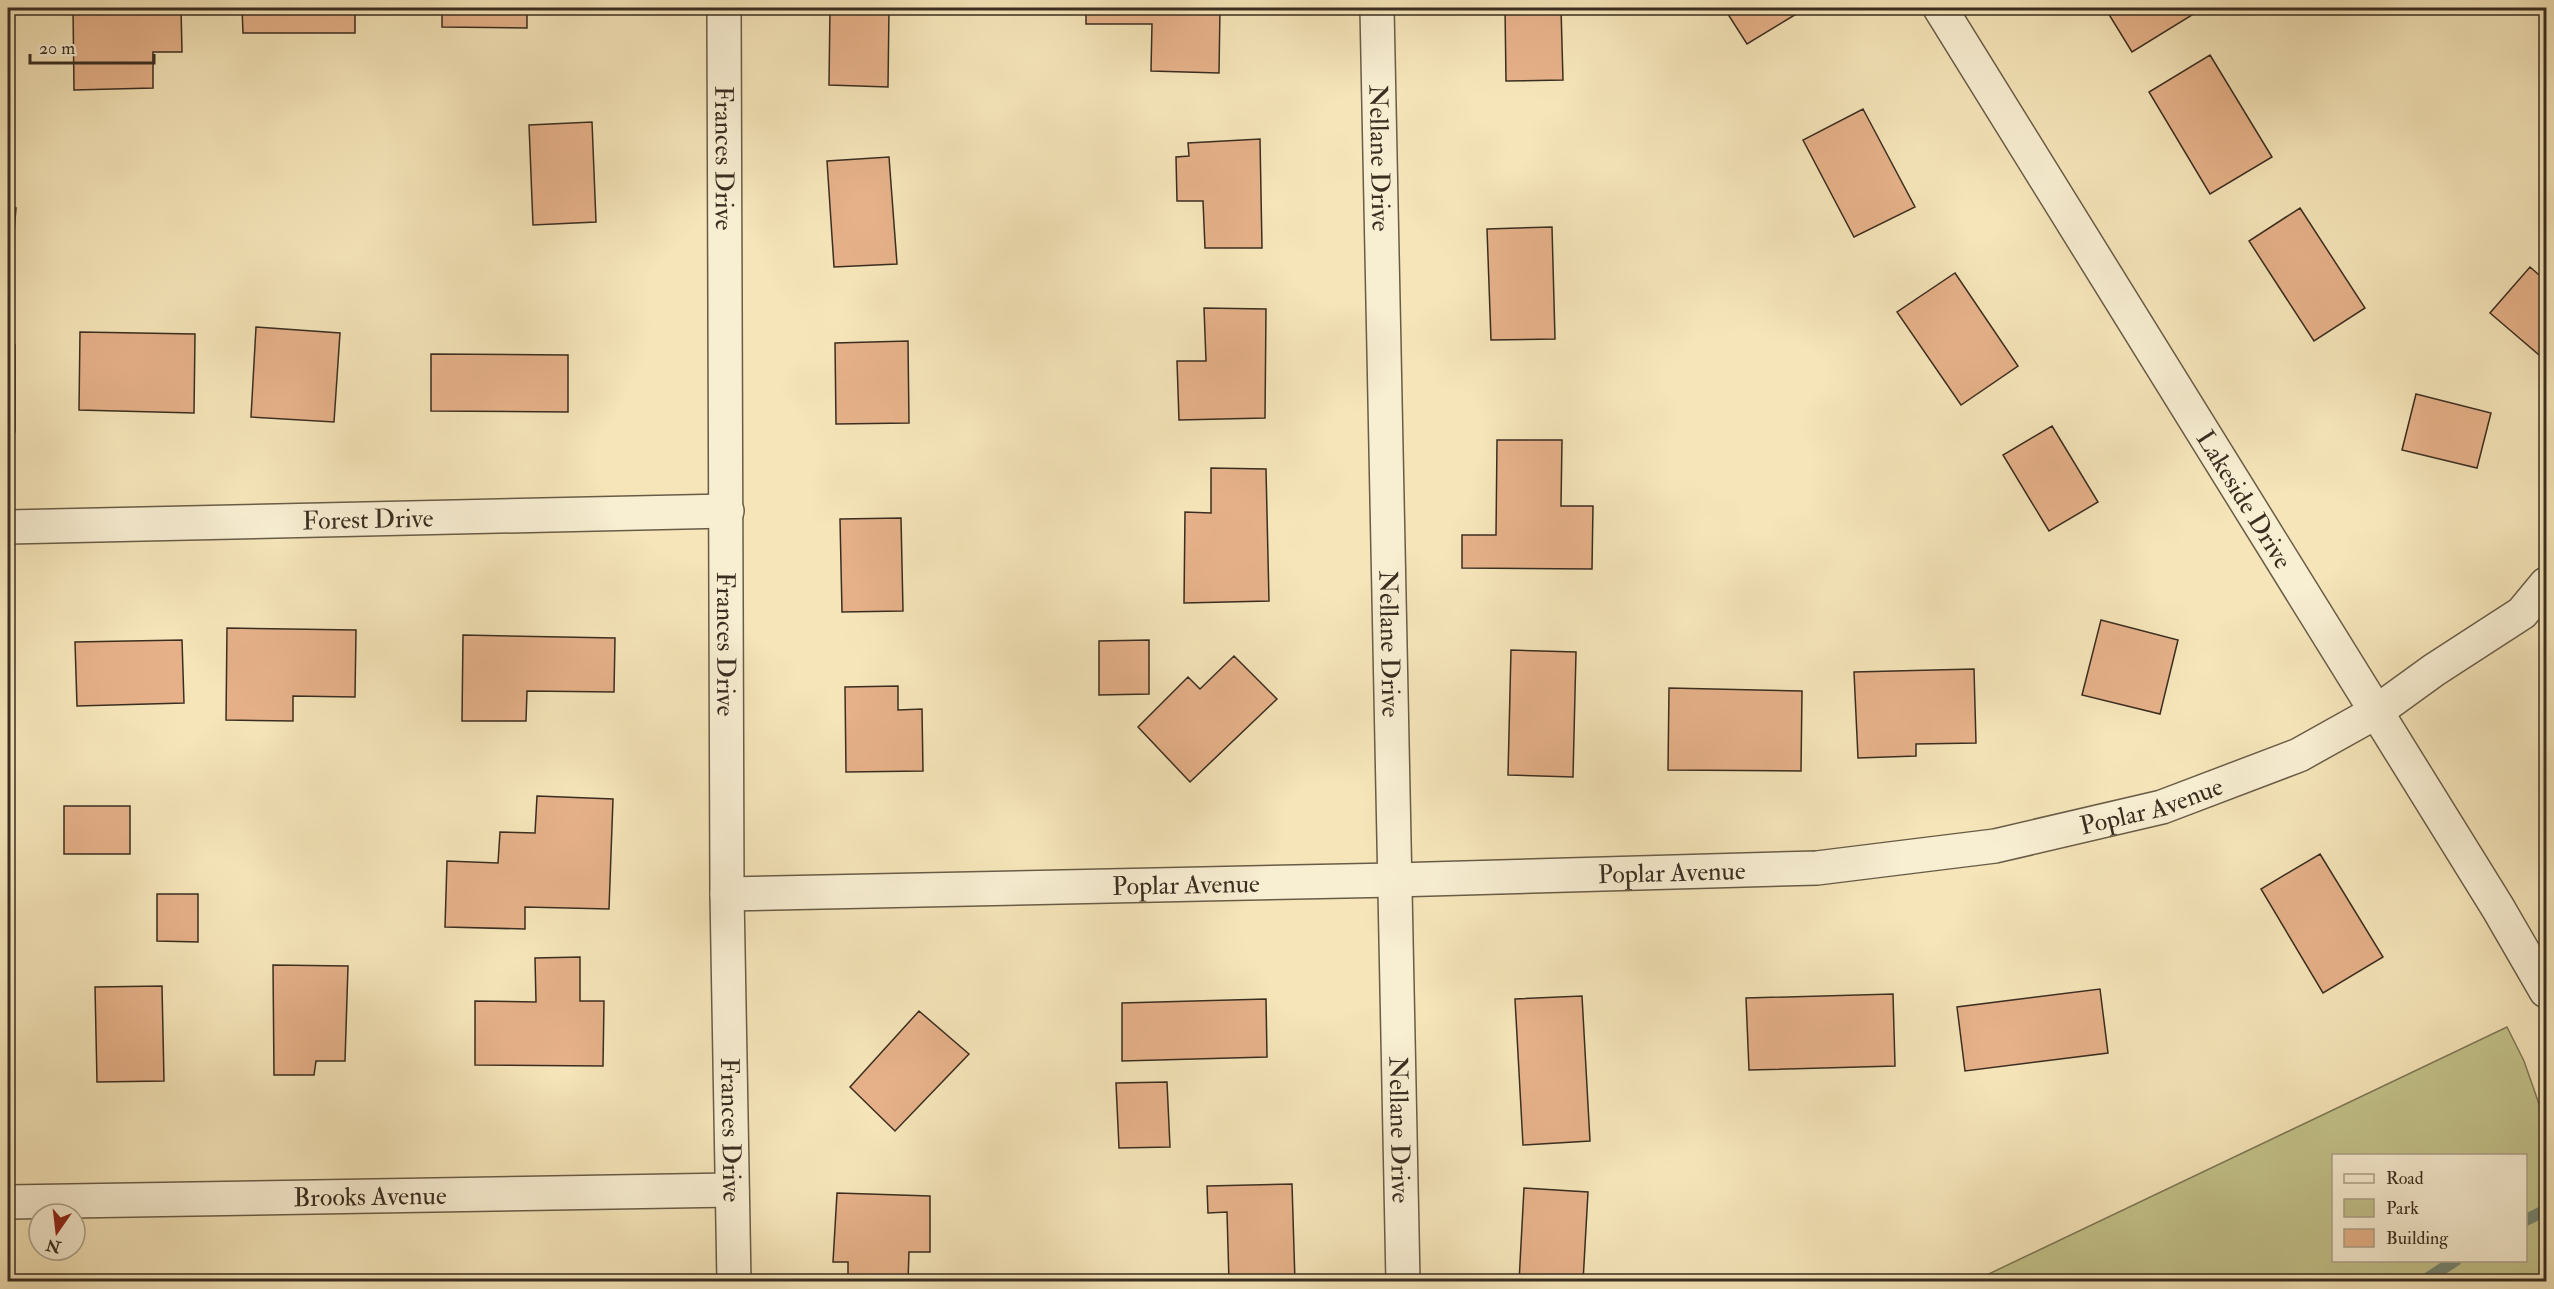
<svg xmlns="http://www.w3.org/2000/svg" width="2554" height="1289" viewBox="0 0 2554 1289" font-family="'IM FELL Double Pica',serif">
<style>
.green{fill:#c3c28a;stroke:#7e7856;stroke-width:1.5;fill-rule:evenodd}
.lines{fill:none;stroke-linecap:round;stroke-linejoin:round}
.stream{stroke:#758673;stroke-width:12}
.building{fill:#e6b189;stroke:#3a2e21;stroke-width:1.5}
.street-casing{stroke:#695c47;stroke-width:36}
.street{stroke:#f8eed2;stroke-width:33}
.labels{text-anchor:middle;stroke-width:6;stroke-linejoin:round;paint-order:stroke}
.street-label{font-size:26px;fill:#3a2e21;stroke:#f8eed2}
</style>
<rect width="100%" height="100%" fill="#f5e5b9"/>
<filter id="stains"><feTurbulence type="fractalNoise" baseFrequency=".00333" numOctaves="4"/><feColorMatrix values="0 0 0 0 .2 0 0 0 0 .09 0 0 0 0 .02 0 0 0 .5 -.17"/></filter>
<radialGradient id="worn" r=".72"><stop offset=".6" stop-color="#630" stop-opacity="0"/><stop offset="1" stop-color="#630" stop-opacity=".3"/></radialGradient>
<path class="green" d="M 2507,1027 L 2524,1061 L 2546,1124 L 2546,1272 L 2519,1282 L 1974,1281 ZM 2334,1156 L 2526,1156 L 2526,1260 L 2334,1260 Z"/>
<g class="lines">
<path class="stream" d="M 2526,1220 L 2546,1210
M 2422,1282 L 2456,1260"/>
</g>
<path class="building" d="M 73,8 L 181,8 L 182,52 L 153,52 L 153,88 L 74,90 Z
M 242,8 L 355,8 L 355,33 L 243,33 Z
M 442,8 L 527,8 L 527,28 L 442,27 Z
M 830,8 L 889,8 L 888,87 L 829,85 Z
M 1086,8 L 1220,8 L 1219,73 L 1151,71 L 1152,24 L 1086,24 Z
M 1505,8 L 1561,8 L 1563,80 L 1506,81 Z
M 1724,8 L 1794,8 L 1798,13 L 1747,44 Z
M 2105,8 L 2188,8 L 2192,15 L 2132,52 Z
M 2210,55 L 2272,157 L 2210,194 L 2149,92 Z
M 1863,109 L 1915,207 L 1854,237 L 1803,140 Z
M 592,122 L 596,222 L 533,225 L 529,125 Z
M 1260,139 L 1262,248 L 1205,248 L 1203,201 L 1177,201 L 1176,157 L 1189,156 L 1188,143 Z
M 889,157 L 897,264 L 834,267 L 827,161 Z
M 8,207 L 16,208 L 12,257 L 8,256 Z
M 2300,208 L 2365,308 L 2314,341 L 2249,241 Z
M 1552,227 L 1555,339 L 1491,340 L 1487,229 Z
M 2530,267 L 2546,281 L 2546,361 L 2490,313 Z
M 1955,273 L 2018,366 L 1961,405 L 1897,312 Z
M 1204,308 L 1266,309 L 1265,418 L 1179,420 L 1177,361 L 1206,361 Z
M 256,327 L 340,333 L 334,422 L 251,417 Z
M 80,332 L 195,334 L 194,413 L 79,410 Z
M 908,341 L 909,423 L 836,424 L 835,343 Z
M 8,345 L 15,345 L 15,432 L 8,432 Z
M 431,354 L 568,355 L 568,412 L 431,411 Z
M 2416,394 L 2491,413 L 2477,468 L 2402,450 Z
M 2052,426 L 2098,502 L 2049,531 L 2003,455 Z
M 1497,440 L 1562,440 L 1561,506 L 1593,506 L 1592,569 L 1462,568 L 1462,535 L 1496,535 Z
M 1211,468 L 1266,469 L 1269,601 L 1184,603 L 1185,512 L 1211,513 Z
M 901,518 L 903,611 L 842,612 L 840,519 Z
M 2101,620 L 2178,640 L 2160,714 L 2082,695 Z
M 227,628 L 356,630 L 355,697 L 293,696 L 293,721 L 226,720 Z
M 463,635 L 615,638 L 614,692 L 527,691 L 526,721 L 462,721 Z
M 182,640 L 184,703 L 77,706 L 75,642 Z
M 1149,640 L 1149,694 L 1099,695 L 1099,641 Z
M 1511,650 L 1576,652 L 1573,777 L 1508,775 Z
M 1234,656 L 1277,699 L 1190,782 L 1138,727 L 1188,677 L 1200,689 Z
M 1974,669 L 1976,743 L 1916,744 L 1916,756 L 1858,758 L 1854,672 Z
M 898,686 L 898,710 L 922,709 L 923,771 L 846,772 L 845,687 Z
M 1669,688 L 1802,691 L 1801,771 L 1668,770 Z
M 537,796 L 613,799 L 609,909 L 525,907 L 525,929 L 445,927 L 447,861 L 498,863 L 500,832 L 535,833 Z
M 64,806 L 130,806 L 130,854 L 64,854 Z
M 2320,854 L 2383,957 L 2323,993 L 2261,889 Z
M 157,894 L 198,894 L 198,942 L 157,941 Z
M 580,957 L 580,1001 L 604,1001 L 603,1066 L 475,1065 L 475,1001 L 536,1002 L 535,958 Z
M 273,965 L 348,966 L 345,1061 L 316,1061 L 314,1075 L 274,1075 Z
M 162,986 L 164,1081 L 97,1082 L 95,987 Z
M 2100,989 L 2108,1053 L 1965,1071 L 1957,1007 Z
M 1893,994 L 1895,1066 L 1749,1070 L 1746,998 Z
M 1582,996 L 1590,1141 L 1523,1145 L 1515,999 Z
M 1266,999 L 1267,1057 L 1122,1061 L 1122,1003 Z
M 919,1011 L 969,1054 L 895,1131 L 850,1087 Z
M 1167,1082 L 1170,1147 L 1119,1148 L 1116,1083 Z
M 1292,1184 L 1295,1282 L 1229,1282 L 1227,1212 L 1208,1213 L 1207,1186 Z
M 1524,1188 L 1588,1192 L 1583,1282 L 1519,1282 Z
M 837,1193 L 930,1196 L 930,1252 L 909,1252 L 908,1282 L 848,1282 L 848,1262 L 833,1262 Z"/>
<g class="lines">
<defs>
<g id="street">
<path id="s1" d="M 724,8 L 727,894 L 734,1282"/>
<path id="s2" d="M 1377,8 L 1403,1282"/>
<path id="s3" d="M 1940,8 L 2498,908 L 2546,991"/>
<path id="s4" d="M 8,527 L 727,511"/>
<path id="s5" d="M 727,894 L 1394,880 L 1817,868 L 1995,846 L 2162,807 L 2299,755 L 2376,712 L 2434,670 L 2522,613 L 2546,584"/>
<path id="s6" d="M 8,1202 L 732,1190"/>
</g>
</defs>
<use href="#street" class="street-casing"/>
<use href="#street" class="street"/>
</g>
<g class="labels">
<g class="street-label">
<text dy="9" stroke="none"><textPath href="#s1" startOffset="150">Frances Drive</textPath></text>
<text dy="9" stroke="none"><textPath href="#s2" startOffset="150">Nellane Drive</textPath></text>
<text dy="9" stroke="none"><textPath href="#s3" startOffset="578">Lakeside Drive</textPath></text>
<text dy="9" stroke="none"><textPath href="#s4" startOffset="360">Forest Drive</textPath></text>
<text dy="9" stroke="none"><textPath href="#s1" startOffset="636">Frances Drive</textPath></text>
<text dy="9" stroke="none"><textPath href="#s2" startOffset="636">Nellane Drive</textPath></text>
<text dy="9" stroke="none"><textPath href="#s5" startOffset="1431">Poplar Avenue</textPath></text>
<text dy="9" stroke="none"><textPath href="#s5" startOffset="945">Poplar Avenue</textPath></text>
<text dy="9" stroke="none"><textPath href="#s5" startOffset="459">Poplar Avenue</textPath></text>
<text dy="9" stroke="none"><textPath href="#s1" startOffset="1122">Frances Drive</textPath></text>
<text dy="9" stroke="none"><textPath href="#s2" startOffset="1122">Nellane Drive</textPath></text>
<text dy="9" stroke="none"><textPath href="#s6" startOffset="362">Brooks Avenue</textPath></text>
</g>
</g>
<rect width="2554" height="1289" fill="none" stroke="#f5e5b9" stroke-width="30"/>
<rect x="9" y="9" width="2536" height="1271" fill="none" stroke="#3a2e21" stroke-width="3"/>
<rect x="15" y="15" width="2524" height="1259" fill="none" stroke="#3a2e21" stroke-width="1.5"/>
<rect x="2332" y="1154" width="195" height="108" fill="#f8eed2" stroke="#aca18b" stroke-width="1.5"/>
<rect x="2344" y="1174" width="30" height="9" fill="#f8eed2" stroke="#aca18b" stroke-width="1.5"/>
<text x="2386" y="1184" font-size="18" fill="#3a2e21">Road</text>
<rect x="2344" y="1199" width="30" height="18" fill="#c3c28a" stroke="#aca18b" stroke-width="1.5"/>
<text x="2386" y="1214" font-size="18" fill="#3a2e21">Park</text>
<rect x="2344" y="1229" width="30" height="18" fill="#e6b189" stroke="#aca18b" stroke-width="1.5"/>
<text x="2386" y="1244" font-size="18" fill="#3a2e21">Building</text>
<g transform="translate(57 1232) rotate(194)"><circle r="28" fill="#f8eed2" stroke="#aca18b" stroke-width="1.5"/>
<path d="M0-4.5L10 22L0 15L-10 22Z" fill="#8f2418"/>
<text y="-9" font-size="16" font-weight="bold" text-anchor="middle" fill="#3a2e21">N</text>
</g>
<path d="M30 54v9h124v-9" fill="none" stroke="#3a2e21" stroke-width="3"/>
<text x="39" y="54" font-size="18" fill="#3a2e21" stroke="#f8eed2" stroke-width="4.5" paint-order="stroke">20 m</text>
<rect width="100%" height="100%" filter="url(#stains)"/>
<rect width="100%" height="100%" fill="url(#worn)"/>
</svg>
